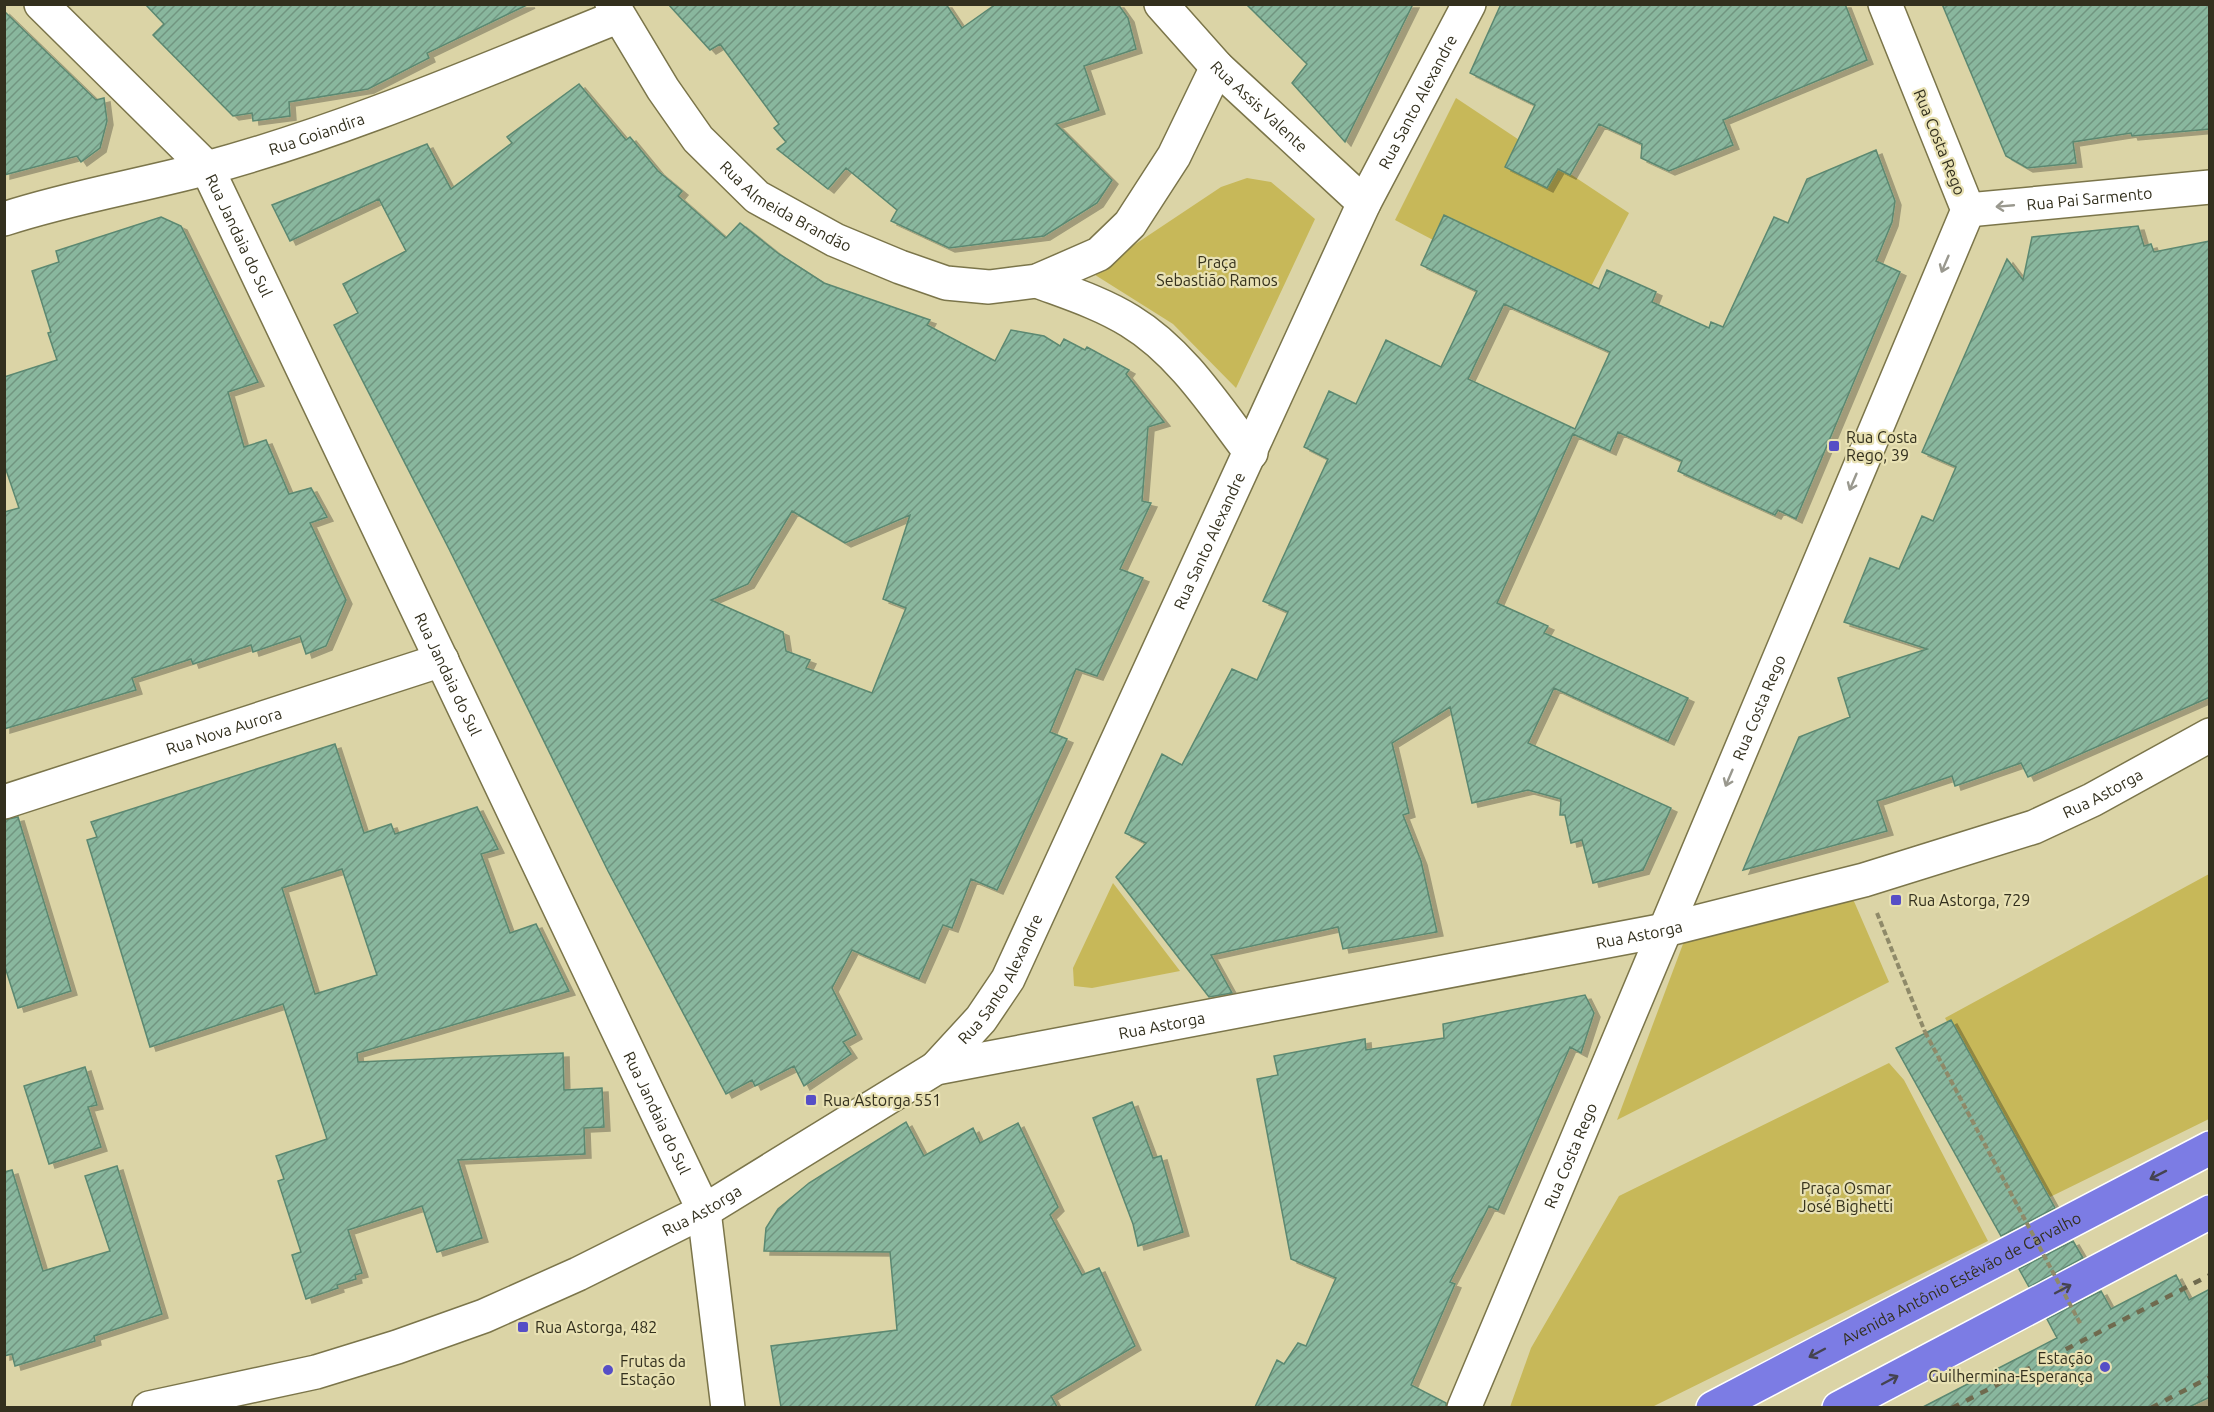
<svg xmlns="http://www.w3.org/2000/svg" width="2214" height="1412" viewBox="0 0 2214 1412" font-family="Ubuntu,sans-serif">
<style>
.green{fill:#c7b859}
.building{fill:url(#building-hatch);stroke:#5b8871;stroke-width:1.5;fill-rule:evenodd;filter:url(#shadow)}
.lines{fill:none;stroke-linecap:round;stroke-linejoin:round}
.minor-casing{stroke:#7b754a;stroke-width:36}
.highway-casing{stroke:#fff;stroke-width:36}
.path{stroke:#8f8a69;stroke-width:4;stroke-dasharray:6 3;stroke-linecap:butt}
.minor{stroke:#fff;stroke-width:33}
.highway{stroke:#7c7ce4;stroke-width:33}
.rail{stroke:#6f6a4e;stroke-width:4.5;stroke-dasharray:8 8;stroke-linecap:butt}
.path-bridge{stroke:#8f8a69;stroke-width:4;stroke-dasharray:6 3;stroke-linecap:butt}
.oneway{stroke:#99988e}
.oneway2{stroke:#454350}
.poi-dot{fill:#564ec6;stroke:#e8e1b3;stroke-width:2}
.labels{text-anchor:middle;stroke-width:4.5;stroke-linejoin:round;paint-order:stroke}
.street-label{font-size:16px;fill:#33301e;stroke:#e8e1b3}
.park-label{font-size:16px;fill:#36321c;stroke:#e8e1b3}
.poi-label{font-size:16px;fill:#33301e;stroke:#e8e1b3;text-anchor:start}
</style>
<defs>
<pattern id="building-hatch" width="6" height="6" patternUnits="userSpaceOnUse" patternTransform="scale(1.5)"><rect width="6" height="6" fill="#89b79e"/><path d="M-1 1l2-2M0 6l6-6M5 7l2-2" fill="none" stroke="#719580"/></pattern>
<filter id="shadow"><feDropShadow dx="6" dy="4" stdDeviation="0" flood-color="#0004"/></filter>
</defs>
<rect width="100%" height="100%" fill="#dbd4a6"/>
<path class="green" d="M 1456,98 L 1629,213 L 1576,315 L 1395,220 Z
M 1247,178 L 1271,182 L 1315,219 L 1236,388 L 1173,324 L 1092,273 L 1221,187 Z
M 2209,874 L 2209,1119 L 2050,1197 L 1945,1018 Z
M 1113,883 L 1180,971 L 1092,988 L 1074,986 L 1073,968 Z
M 1853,899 L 1889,982 L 1617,1120 L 1686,936 Z
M 1889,1063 L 1904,1080 L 1988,1241 L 1652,1407 L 1510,1407 L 1531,1348 L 1619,1196 Z"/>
<path class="building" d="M 145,4 L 529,4 L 427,53 L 429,58 L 368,89 L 289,102 L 290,116 L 253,121 L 252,113 L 233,116 L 153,35 L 164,24 Z
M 668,4 L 946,4 L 962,28 L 996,4 L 1118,4 L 1128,18 L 1136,49 L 1084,66 L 1099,110 L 1056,124 L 1112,180 L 1097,203 L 1044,236 L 949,248 L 891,221 L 897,210 L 846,168 L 828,189 L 777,149 L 786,142 L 774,128 L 779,124 L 720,44 L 710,50 Z
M 1246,4 L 1413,4 L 1345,142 L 1292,83 L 1307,64 Z
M 1501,4 L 1845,4 L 1867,60 L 1723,120 L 1733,145 L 1669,171 L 1641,158 L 1642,144 L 1599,124 L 1570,175 L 1558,169 L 1547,188 L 1505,167 L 1535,105 L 1470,73 Z
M 1942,4 L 2210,4 L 2210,129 L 2132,136 L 2131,133 L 2073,142 L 2076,163 L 2027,168 L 2006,156 Z
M 4,11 L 96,100 L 104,98 L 107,121 L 100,148 L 81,162 L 77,156 L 4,175 Z
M 579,84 L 626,140 L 630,137 L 658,171 L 682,191 L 678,196 L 726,238 L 740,223 L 779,254 L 824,283 L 930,320 L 927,325 L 995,361 L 1011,330 L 1044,336 L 1060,346 L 1064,339 L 1085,350 L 1087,347 L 1129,370 L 1126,374 L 1164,422 L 1148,427 L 1142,501 L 1151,503 L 1120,569 L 1143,578 L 1097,676 L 1076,669 L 1050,732 L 1067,739 L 997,890 L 971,879 L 952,928 L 943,925 L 919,979 L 852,950 L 832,988 L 856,1035 L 843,1042 L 851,1054 L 804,1086 L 794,1066 L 755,1086 L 752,1080 L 726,1094 L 608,871 L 449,549 L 334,325 L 358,313 L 343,284 L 406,251 L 379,199 L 290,241 L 272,205 L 427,144 L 451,189 L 512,143 L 507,137 ZM 792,511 L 845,543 L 910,515 L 883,599 L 906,608 L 872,693 L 806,668 L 810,660 L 786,651 L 783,632 L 711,600 L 748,584 Z
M 1876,150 L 1895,201 L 1892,222 L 1876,261 L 1900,272 L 1796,519 L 1778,510 L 1775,515 L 1678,471 L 1682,461 L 1618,432 L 1610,451 L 1573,434 L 1497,603 L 1548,626 L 1544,633 L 1688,698 L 1668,741 L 1554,688 L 1528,743 L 1671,808 L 1643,870 L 1593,883 L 1582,840 L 1571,843 L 1565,815 L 1560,815 L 1561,799 L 1528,790 L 1472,803 L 1450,707 L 1392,743 L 1409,813 L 1403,815 L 1421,861 L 1437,932 L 1343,949 L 1338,927 L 1211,955 L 1232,993 L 1209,997 L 1116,877 L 1146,843 L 1125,833 L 1162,754 L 1182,765 L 1232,669 L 1257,680 L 1288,612 L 1263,601 L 1328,459 L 1304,447 L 1329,391 L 1356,404 L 1386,340 L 1441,367 L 1477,291 L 1421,265 L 1444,215 L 1599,289 L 1607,270 L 1656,292 L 1652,302 L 1709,328 L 1711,322 L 1723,327 L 1774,217 L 1788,223 L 1807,179 ZM 1504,304 L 1610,352 L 1575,429 L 1468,379 Z
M 161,217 L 181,226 L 258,382 L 228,392 L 244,447 L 266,440 L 289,494 L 311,488 L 327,517 L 310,523 L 346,600 L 326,646 L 306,654 L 300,636 L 253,652 L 251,645 L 193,664 L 191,659 L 132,678 L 136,690 L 4,729 L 4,512 L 19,508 L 4,464 L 4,377 L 57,360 L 48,333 L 51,332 L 32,271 L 59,262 L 56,251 Z
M 2138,226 L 2144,246 L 2151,244 L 2154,252 L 2210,241 L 2210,697 L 2028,777 L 2021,763 L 1955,786 L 1952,776 L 1877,801 L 1887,831 L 1743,870 L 1799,737 L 1850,717 L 1838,678 L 1927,649 L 1844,622 L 1870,558 L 1899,569 L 1922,516 L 1933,521 L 1956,467 L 1922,452 L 2007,259 L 2023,280 L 2032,237 Z
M 335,744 L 364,833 L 391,824 L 395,834 L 477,807 L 498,849 L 481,854 L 510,933 L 536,924 L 569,991 L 357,1053 L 358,1062 L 563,1053 L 564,1090 L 602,1088 L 604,1127 L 584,1128 L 585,1154 L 458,1160 L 482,1238 L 437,1252 L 422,1206 L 348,1230 L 362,1273 L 355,1275 L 356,1279 L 337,1285 L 338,1288 L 306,1299 L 292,1255 L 301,1252 L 278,1181 L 284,1179 L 276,1156 L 327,1139 L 283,1004 L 150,1047 L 87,840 L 97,837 L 91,822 ZM 342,869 L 377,975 L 315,994 L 282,888 Z
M 18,817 L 71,991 L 18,1008 L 4,964 L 4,820 Z
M 1585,995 L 1594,1013 L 1581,1053 L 1570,1047 L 1498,1210 L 1489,1206 L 1450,1282 L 1455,1284 L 1411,1385 L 1446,1403 L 1446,1407 L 1255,1407 L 1277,1360 L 1284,1364 L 1298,1343 L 1306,1346 L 1336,1278 L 1291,1259 L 1257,1079 L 1278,1075 L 1274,1056 L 1365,1039 L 1366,1050 L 1444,1038 L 1443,1024 Z
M 1951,1020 L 2055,1208 L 2001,1236 L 1896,1048 Z
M 85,1067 L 97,1105 L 88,1107 L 101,1147 L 49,1164 L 24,1086 Z
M 1132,1102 L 1153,1158 L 1161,1156 L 1183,1232 L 1138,1246 L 1133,1224 L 1093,1118 Z
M 906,1122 L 924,1156 L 973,1128 L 980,1143 L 1018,1123 L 1058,1207 L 1050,1215 L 1082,1275 L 1099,1268 L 1135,1346 L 1051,1396 L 1057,1407 L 781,1407 L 771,1346 L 897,1330 L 890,1252 L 764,1251 L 766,1228 L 778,1209 L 809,1183 Z
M 117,1166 L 162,1314 L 94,1336 L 95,1341 L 15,1366 L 12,1354 L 4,1356 L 4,1172 L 12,1170 L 43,1271 L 110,1251 L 85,1176 Z
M 2073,1241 L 2083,1258 L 2029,1287 L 2019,1269 Z
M 2176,1275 L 2189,1300 L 2210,1289 L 2210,1397 L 2189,1407 L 1923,1407 L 2057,1338 L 2047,1319 L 2101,1291 L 2111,1309 Z"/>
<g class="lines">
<defs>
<g id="minor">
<path id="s1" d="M 41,4 L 207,168 L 704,1211 L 728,1408"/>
<path id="s2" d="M 612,4 L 663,89 L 698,139 L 757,197 L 835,240 L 900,267 L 946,283 L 989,287 L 1037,281 L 1099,254 L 1130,224 L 1174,156 L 1217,67"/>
<path id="s3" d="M 1161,4 L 1217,67 L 1364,203"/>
<path id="s4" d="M 1968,210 L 2210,187"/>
<path id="s5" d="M 4,219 C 71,197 140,186 207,168 C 348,130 482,71 617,17"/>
<path d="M 1037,281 C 1069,293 1101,303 1130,321 C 1181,352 1216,407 1251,453"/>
<path id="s6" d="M 4,802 L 442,660"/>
<path id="s7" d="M 936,1068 L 981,1019 L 1008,979 L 1364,203 L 1469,4"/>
<path id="s8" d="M 149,1408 L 316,1372 L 397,1347 L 484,1316 L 578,1274 L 704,1211 L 936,1068 L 1665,930 L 1864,880 L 2034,827 L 2092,800 L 2210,735"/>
<path id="s9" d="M 1464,1408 L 1968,210 L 1885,4"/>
</g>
<g id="highway">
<path id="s10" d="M 1713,1408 L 2210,1148"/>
<path d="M 1839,1408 L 2210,1212"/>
</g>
</defs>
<use href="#minor" class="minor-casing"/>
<use href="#highway" class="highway-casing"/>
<path class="path" d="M 1877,913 L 1925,1032"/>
<use href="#minor" class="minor"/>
<use href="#highway" class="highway"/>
<path class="rail" d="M 1952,1408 L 2210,1275
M 2151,1408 L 2210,1377"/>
<path class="path-bridge" d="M 1925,1032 L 2081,1325"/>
</g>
<defs><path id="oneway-shaft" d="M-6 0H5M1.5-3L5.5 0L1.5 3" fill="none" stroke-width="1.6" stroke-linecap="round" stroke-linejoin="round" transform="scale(1.5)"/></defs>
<g class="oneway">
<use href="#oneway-shaft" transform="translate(2005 206) rotate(175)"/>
<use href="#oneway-shaft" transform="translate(1945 264) rotate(113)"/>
<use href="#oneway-shaft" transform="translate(1853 482) rotate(113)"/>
<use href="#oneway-shaft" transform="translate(1729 778) rotate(113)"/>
</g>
<g class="oneway2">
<use href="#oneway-shaft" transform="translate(2158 1175) rotate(153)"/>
<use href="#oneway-shaft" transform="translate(2063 1289) rotate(-28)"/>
<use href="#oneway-shaft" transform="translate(1817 1353) rotate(152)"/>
<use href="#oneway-shaft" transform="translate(1890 1380) rotate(-28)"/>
</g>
<g class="poi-dot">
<rect x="1828" y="440" width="12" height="12" rx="3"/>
<rect x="1890" y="894" width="12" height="12" rx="3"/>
<rect x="805" y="1094" width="12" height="12" rx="3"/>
<rect x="517" y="1321" width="12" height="12" rx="3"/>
<circle cx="2105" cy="1367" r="6"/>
<circle cx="608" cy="1370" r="6"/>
</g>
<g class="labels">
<g class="street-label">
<text dy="6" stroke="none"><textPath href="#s7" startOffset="1083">Rua Santo Alexandre</textPath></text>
<text dy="6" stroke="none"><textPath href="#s3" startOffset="142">Rua Assis Valente</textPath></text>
<text dy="6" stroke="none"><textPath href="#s5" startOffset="324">Rua Goiandira</textPath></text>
<text transform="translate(1940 142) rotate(68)" y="6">Rua Costa Rego</text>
<text dy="6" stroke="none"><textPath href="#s4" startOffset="122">Rua Pai Sarmento</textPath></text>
<text dy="6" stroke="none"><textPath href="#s2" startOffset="272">Rua Almeida Brandão</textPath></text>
<text dy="6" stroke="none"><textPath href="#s1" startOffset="308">Rua Jandaia do Sul</textPath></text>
<text dy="6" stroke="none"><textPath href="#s7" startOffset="597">Rua Santo Alexandre</textPath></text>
<text dy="6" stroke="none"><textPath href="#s1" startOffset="794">Rua Jandaia do Sul</textPath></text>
<text dy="6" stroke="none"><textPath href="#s9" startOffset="760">Rua Costa Rego</textPath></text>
<text dy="6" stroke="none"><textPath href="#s6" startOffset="231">Rua Nova Aurora</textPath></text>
<text dy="6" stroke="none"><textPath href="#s8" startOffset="2066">Rua Astorga</textPath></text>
<text dy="6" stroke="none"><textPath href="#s8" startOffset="1580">Rua Astorga</textPath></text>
<text dy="6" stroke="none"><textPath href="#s7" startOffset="111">Rua Santo Alexandre</textPath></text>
<text dy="6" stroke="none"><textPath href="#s8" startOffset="1094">Rua Astorga</textPath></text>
<text dy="6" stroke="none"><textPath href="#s1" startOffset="1280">Rua Jandaia do Sul</textPath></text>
<text dy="6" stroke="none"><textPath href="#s9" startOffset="274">Rua Costa Rego</textPath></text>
<text dy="6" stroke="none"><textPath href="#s8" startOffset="590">Rua Astorga</textPath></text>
<text dy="6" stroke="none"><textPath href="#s10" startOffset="280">Avenida Antônio Estêvão de Carvalho</textPath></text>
</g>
<g class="park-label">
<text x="1217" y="268">Praça<tspan x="1217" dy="18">Sebastião Ramos</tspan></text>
<text x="1846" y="1194">Praça Osmar<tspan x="1846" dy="18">José Bighetti</tspan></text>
</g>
<g class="poi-label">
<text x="1846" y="443">Rua Costa<tspan x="1846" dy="18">Rego, 39</tspan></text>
<text x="1908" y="906">Rua Astorga, 729</text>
<text x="823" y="1106">Rua Astorga 551</text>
<text x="535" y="1333">Rua Astorga, 482</text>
<text x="2093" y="1364" text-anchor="end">Estação<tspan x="2093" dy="18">Guilhermina-Esperança</tspan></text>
<text x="620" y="1367">Frutas da<tspan x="620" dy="18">Estação</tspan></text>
</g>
</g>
<rect width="2214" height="1412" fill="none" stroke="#33301e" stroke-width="12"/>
</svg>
